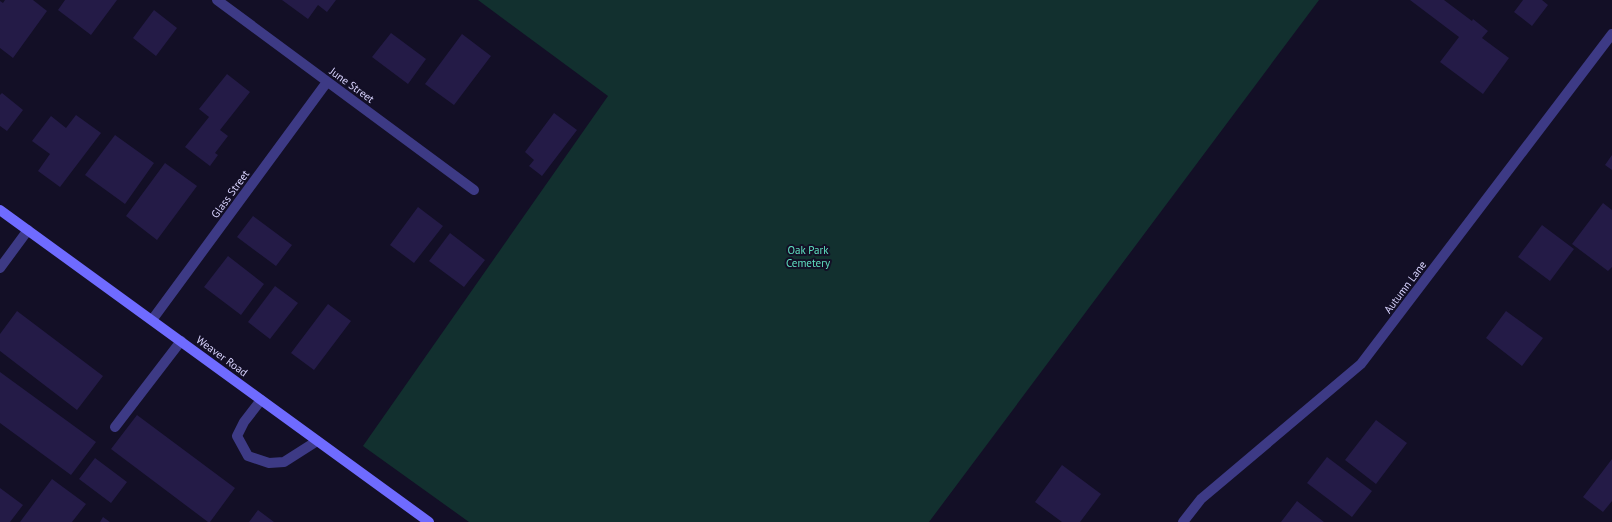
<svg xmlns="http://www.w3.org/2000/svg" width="1612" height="522" viewBox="0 0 1612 522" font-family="'PT Sans',sans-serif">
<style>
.green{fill:#12302f}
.building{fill:#241b47}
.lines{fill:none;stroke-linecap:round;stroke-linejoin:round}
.lane{stroke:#3d3a85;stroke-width:10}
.street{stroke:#3d3a85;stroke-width:10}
.secondary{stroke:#6f6bff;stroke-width:10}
.labels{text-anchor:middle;stroke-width:4;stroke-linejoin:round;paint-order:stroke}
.street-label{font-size:11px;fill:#d9d4ff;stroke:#130f26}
.park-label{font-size:11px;fill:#5fe0c0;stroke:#130f26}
</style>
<rect width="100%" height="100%" fill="#130f26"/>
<path class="green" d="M 478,0 L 1319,0 L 929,522 L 469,522 L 363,446 L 608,96 Z"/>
<path class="building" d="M 5,0 L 33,0 L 47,11 L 13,58 L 0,48 L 0,1 L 3,3 Z
M 65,0 L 117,0 L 91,35 L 58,10 Z
M 282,0 L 336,0 L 327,12 L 318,5 L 308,19 Z
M 1410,0 L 1444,0 L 1472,21 L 1473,19 L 1488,31 L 1482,38 L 1509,58 L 1483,94 L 1440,62 L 1459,37 Z
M 1523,0 L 1542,0 L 1548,5 L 1532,26 L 1514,12 Z
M 154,10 L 177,28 L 156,56 L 133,38 Z
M 391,33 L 426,59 L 408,84 L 372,57 Z
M 462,34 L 491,56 L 454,105 L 425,84 Z
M 227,74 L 250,92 L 220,130 L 228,136 L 215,153 L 218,155 L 210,166 L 185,147 L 209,117 L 199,109 Z
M 2,93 L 23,110 L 7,131 L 0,126 L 0,95 Z
M 554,113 L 577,130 L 542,176 L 529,166 L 534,160 L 525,152 Z
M 76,115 L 101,133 L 60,187 L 38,171 L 50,154 L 32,141 L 51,116 L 66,128 Z
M 115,135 L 154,163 L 125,204 L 85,175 Z
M 1612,155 L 1612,170 L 1605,165 Z
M 165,163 L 197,186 L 157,240 L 126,216 Z
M 1603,203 L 1612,210 L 1612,267 L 1608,271 L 1572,244 Z
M 418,207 L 443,226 L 414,263 L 390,245 Z
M 253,216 L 292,245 L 276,266 L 237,237 Z
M 1542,225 L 1574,249 L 1550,281 L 1518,257 Z
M 450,233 L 485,260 L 464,287 L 429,261 Z
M 228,256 L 264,284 L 241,315 L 204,287 Z
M 275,286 L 298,303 L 270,339 L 248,322 Z
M 328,304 L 351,321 L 314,370 L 291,353 Z
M 17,311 L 103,376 L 77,410 L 0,351 L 0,334 Z
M 1506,311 L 1543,338 L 1522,366 L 1486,338 Z
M 0,372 L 96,442 L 71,475 L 0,423 Z
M 137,415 L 235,488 L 210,522 L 208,522 L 111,449 Z
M 1376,420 L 1407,443 L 1376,484 L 1345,460 Z
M 1327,457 L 1372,491 L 1352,517 L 1307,483 Z
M 95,458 L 127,482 L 111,503 L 79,479 Z
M 1612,459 L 1612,501 L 1603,512 L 1583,497 Z
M 1062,465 L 1101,494 L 1080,522 L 1062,522 L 1035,502 Z
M 52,479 L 86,504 L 72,522 L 20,522 Z
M 0,488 L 23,505 L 10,522 L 0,522 Z
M 1297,501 L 1324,522 L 1281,522 Z
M 258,510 L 274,522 L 249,522 Z
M 103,517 L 110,522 L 100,522 Z"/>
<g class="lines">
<path class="lane" d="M 0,268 L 28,230
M 261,400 L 244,422 L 237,436 L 248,456 L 269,463 L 284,462 L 317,441
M 115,427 L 181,341"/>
<path class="street" d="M 217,0 L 474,190
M 152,320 L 327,82
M 1183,522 L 1201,499 L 1361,364 L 1612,34"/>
<path class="secondary" d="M 0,210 L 429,522"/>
</g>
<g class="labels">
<g class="street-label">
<text transform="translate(352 85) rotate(36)" y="4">June Street</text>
<text transform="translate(230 194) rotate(-54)" y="4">Glass Street</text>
<text transform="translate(1405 287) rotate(-53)" y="4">Autumn Lane</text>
<text transform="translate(222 356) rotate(36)" y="4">Weaver Road</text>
</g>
<g class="park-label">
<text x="808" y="254">Oak Park<tspan x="808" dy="13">Cemetery</tspan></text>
</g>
</g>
</svg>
